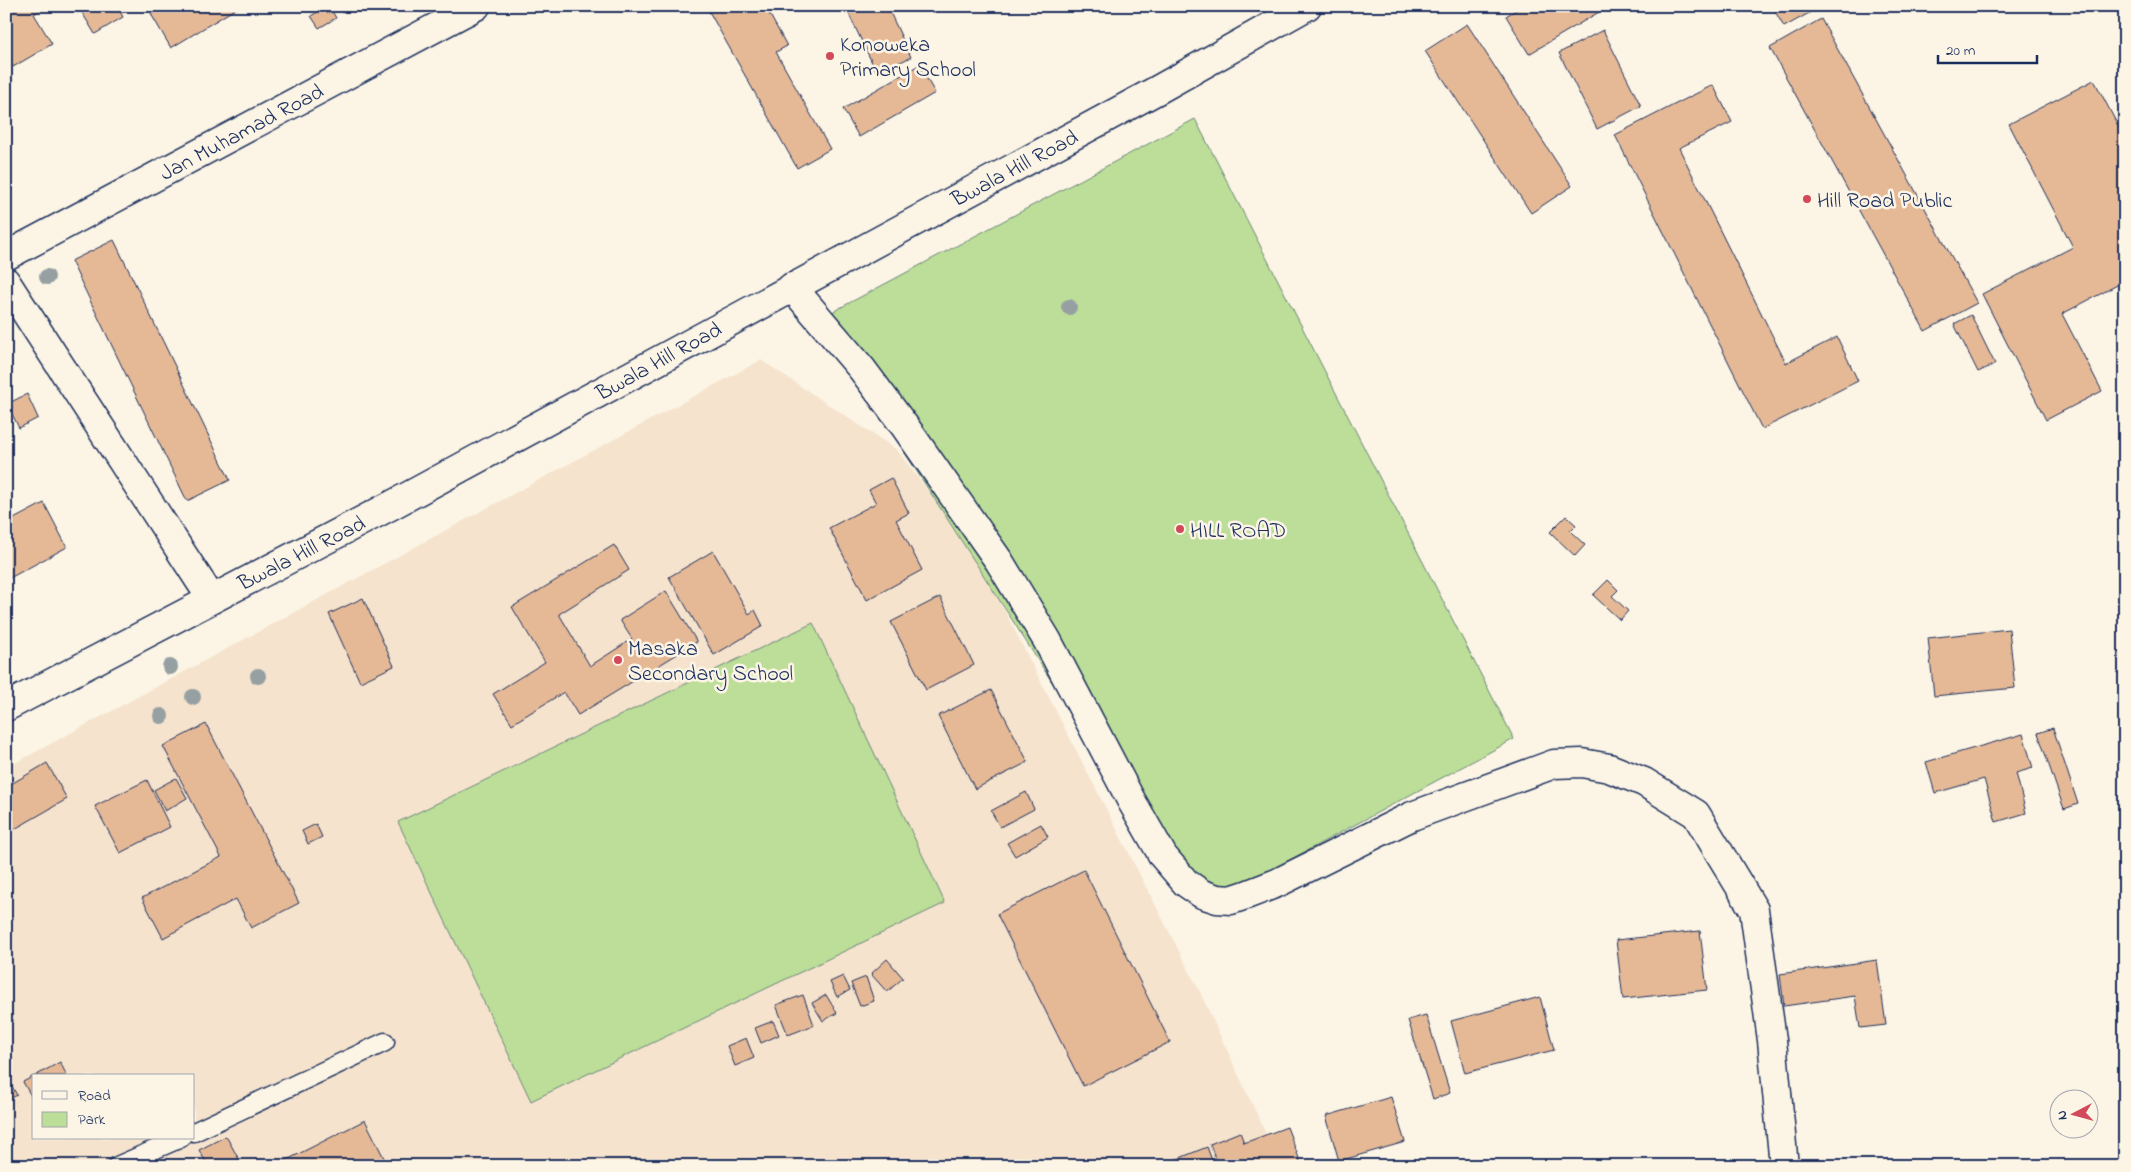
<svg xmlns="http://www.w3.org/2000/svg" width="2131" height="1172" viewBox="0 0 2131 1172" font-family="'Indie Flower',sans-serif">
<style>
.built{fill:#f5e3cd;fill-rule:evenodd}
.green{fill:#bcde98;stroke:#6c867b}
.building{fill:#e6b996;stroke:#1b2f5e}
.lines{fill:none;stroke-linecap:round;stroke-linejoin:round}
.lane-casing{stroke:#1b2f5e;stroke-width:21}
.street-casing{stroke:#1b2f5e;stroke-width:31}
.secondary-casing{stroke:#1b2f5e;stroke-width:31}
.lane{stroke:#fcf5e5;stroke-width:18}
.street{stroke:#fcf5e5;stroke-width:28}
.secondary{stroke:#fcf5e5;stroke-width:28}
.tree{fill:#96a0a2}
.poi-dot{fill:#d1495b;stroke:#fcf5e5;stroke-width:2}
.labels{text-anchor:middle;stroke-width:5;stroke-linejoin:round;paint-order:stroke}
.poi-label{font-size:22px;fill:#1b2f5e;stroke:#fcf5e5;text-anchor:start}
.street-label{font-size:22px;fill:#1b2f5e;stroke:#fcf5e5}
</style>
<rect width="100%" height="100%" fill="#fcf5e5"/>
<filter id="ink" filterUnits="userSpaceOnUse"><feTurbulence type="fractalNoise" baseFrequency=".02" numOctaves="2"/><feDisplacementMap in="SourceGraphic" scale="10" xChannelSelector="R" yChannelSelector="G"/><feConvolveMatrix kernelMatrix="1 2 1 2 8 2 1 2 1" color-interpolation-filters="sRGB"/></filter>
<g filter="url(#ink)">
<path class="built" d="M 761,360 L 897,450 L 975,553 L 1198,988 L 1281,1166 L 6,1166 L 6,768 ZM 34,1076 L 194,1076 L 194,1138 L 34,1138 Z"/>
<path class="green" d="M 1195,119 L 1514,739 L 1217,899 L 1172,869 L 819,319 Z
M 813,623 L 945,903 L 531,1101 L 398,822 Z"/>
<path class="building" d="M 6,6 L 47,6 L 34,14 L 52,44 L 13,67 L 6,55 Z
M 78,6 L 117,6 L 123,17 L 95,34 Z
M 164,6 L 240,6 L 171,48 L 151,14 Z
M 327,6 L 329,6 L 336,18 L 319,28 L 311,16 Z
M 339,6 L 353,6 L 342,13 Z
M 706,6 L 765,6 L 787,46 L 776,52 L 830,149 L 797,168 Z
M 845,6 L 887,6 L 911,57 L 877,73 Z
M 1522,6 L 1602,6 L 1604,9 L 1529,54 L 1506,16 Z
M 1772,6 L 1820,6 L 1820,7 L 1784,27 Z
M 1821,19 L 1977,303 L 1925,331 L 1770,48 Z
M 1467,24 L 1572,186 L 1531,213 L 1425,51 Z
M 1603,30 L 1641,106 L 1597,129 L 1559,53 Z
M 919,65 L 935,93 L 859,137 L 843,109 Z
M 2094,80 L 2125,139 L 2125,281 L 2062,314 L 2102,391 L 2046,420 L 1982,294 L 2073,247 L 2009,124 Z
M 1713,85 L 1732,122 L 1679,148 L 1786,363 L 1837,337 L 1858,381 L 1762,429 L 1615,135 Z
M 114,240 L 230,480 L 187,501 L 71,261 Z
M 1971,315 L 1995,364 L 1978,372 L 1954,324 Z
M 27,394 L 38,418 L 19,428 L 7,404 Z
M 891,478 L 909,513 L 896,520 L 922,570 L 867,600 L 829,528 L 876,503 L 869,490 Z
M 44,503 L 67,547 L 6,580 L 6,523 Z
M 1566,516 L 1576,525 L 1570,531 L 1585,545 L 1575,556 L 1550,532 Z
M 614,545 L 629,570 L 559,614 L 590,666 L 632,639 L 620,620 L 666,591 L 697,642 L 578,715 L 564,692 L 512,724 L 493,694 L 545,662 L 512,607 Z
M 713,551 L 749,614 L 755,610 L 763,626 L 714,655 L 669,577 Z
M 1608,580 L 1618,590 L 1612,596 L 1628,611 L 1620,620 L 1593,595 Z
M 940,597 L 974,665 L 926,690 L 891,622 Z
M 363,598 L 394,666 L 360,682 L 329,614 Z
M 2009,629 L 2015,688 L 1934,696 L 1928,638 Z
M 991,690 L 1028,762 L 975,789 L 938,716 Z
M 206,724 L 299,903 L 251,928 L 236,899 L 163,938 L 142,898 L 221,857 L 163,746 Z
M 2053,728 L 2078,804 L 2064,809 L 2038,733 Z
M 2023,734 L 2033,768 L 2016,773 L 2026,813 L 1996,822 L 1984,779 L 1935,793 L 1926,762 Z
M 47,763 L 67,799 L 6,834 L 6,787 Z
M 176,778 L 187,798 L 165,811 L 154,790 Z
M 147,780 L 170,827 L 120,853 L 95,806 Z
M 1026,792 L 1034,809 L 1000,827 L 991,811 Z
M 316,824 L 322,837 L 308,844 L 302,831 Z
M 1041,824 L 1048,837 L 1015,856 L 1007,843 Z
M 1084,870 L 1170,1042 L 1083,1086 L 997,914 Z
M 1700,931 L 1707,990 L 1623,999 L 1616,940 Z
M 887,959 L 903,978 L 887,992 L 871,974 Z
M 1877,960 L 1886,1025 L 1860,1028 L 1855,996 L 1784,1006 L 1780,974 Z
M 843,976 L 850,990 L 837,997 L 830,982 Z
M 866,977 L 874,1001 L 860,1006 L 851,983 Z
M 803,995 L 814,1025 L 788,1035 L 776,1005 Z
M 826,995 L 837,1013 L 823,1021 L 812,1003 Z
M 1540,997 L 1554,1050 L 1465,1073 L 1451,1021 Z
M 1426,1015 L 1450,1093 L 1433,1099 L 1408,1020 Z
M 773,1021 L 779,1035 L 761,1043 L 755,1028 Z
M 746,1038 L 754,1058 L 735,1066 L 727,1046 Z
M 60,1062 L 67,1076 L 35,1076 Z
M 6,1076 L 17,1095 L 6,1101 Z
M 34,1076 L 34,1101 L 23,1082 Z
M 1391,1097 L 1405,1142 L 1339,1161 L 1326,1116 Z
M 365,1120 L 387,1164 L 384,1166 L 275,1166 Z
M 1287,1127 L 1302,1166 L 1218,1166 L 1210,1144 L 1240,1132 L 1244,1143 Z
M 226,1136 L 241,1163 L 237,1166 L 208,1166 L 199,1150 Z
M 1207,1147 L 1214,1166 L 1160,1166 Z"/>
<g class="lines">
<defs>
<path id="lane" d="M 194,1132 L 385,1042
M 117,1166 L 181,1138"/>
<path id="street" d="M 6,256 L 476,6
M 6,282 L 211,598
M 792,287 L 862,369 L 906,428 L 999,561 L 1047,640 L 1131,800 L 1163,856 L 1186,883 L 1202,894 L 1217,899 L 1231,900 L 1246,895 L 1277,883 L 1412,816 L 1554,764 L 1582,763 L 1609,768 L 1644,782 L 1696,814 L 1754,910 L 1772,1040 L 1784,1166"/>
<path id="secondary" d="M 6,707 L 392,505 L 1161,88 L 1307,6"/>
</defs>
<use href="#lane" class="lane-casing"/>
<use href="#street" class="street-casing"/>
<use href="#secondary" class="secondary-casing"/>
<use href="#lane" class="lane"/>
<use href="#street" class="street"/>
<use href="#secondary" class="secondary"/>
</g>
<g class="tree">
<circle cx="47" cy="277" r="8"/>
<circle cx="1069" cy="307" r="8"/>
<circle cx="170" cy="667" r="8"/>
<circle cx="258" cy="676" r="8"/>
<circle cx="193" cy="697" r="8"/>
<circle cx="161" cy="716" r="8"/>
</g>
</g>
<g class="poi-dot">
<circle cx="830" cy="56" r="5"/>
<circle cx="1807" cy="199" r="5"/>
<circle cx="1180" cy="529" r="5"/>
<circle cx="618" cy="660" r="5"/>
</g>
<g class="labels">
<g class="poi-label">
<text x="840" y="51">Konoweka<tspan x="840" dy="25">Primary School</tspan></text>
<text x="1817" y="207">Hill Road Public</text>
<text x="1190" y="537">HILL ROAD</text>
<text x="628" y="655">Masaka<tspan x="628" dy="25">Secondary School</tspan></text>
</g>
<g class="street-label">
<text transform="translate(241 131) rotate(-28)" y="8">Jan Muhamad Road</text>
<text transform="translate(1014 167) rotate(-28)" y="8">Bwala Hill Road</text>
<text transform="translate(658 360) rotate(-29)" y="8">Bwala Hill Road</text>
<text transform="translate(301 552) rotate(-27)" y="8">Bwala Hill Road</text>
</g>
</g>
<rect width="2131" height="1172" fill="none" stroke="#fcf5e5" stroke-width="25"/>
<rect x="12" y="12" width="2106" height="1147" fill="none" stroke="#1b2f5e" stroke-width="2" filter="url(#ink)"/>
<rect x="32" y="1074" width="162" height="65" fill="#fcf5e5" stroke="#a2a6af"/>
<rect x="42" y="1091" width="25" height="8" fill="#fcf5e5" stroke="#a2a6af"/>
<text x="78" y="1100" font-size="15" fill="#1b2f5e">Road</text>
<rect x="42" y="1112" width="25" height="15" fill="#bcde98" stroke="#a2a6af"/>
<text x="78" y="1124" font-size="15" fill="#1b2f5e">Park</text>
<g transform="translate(2074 1114) rotate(264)"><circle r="24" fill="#fcf5e5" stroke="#a2a6af"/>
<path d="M0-4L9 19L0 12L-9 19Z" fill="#d1495b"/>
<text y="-8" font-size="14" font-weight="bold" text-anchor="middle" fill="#1b2f5e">N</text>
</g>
<path d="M1938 55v8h99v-8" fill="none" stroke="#1b2f5e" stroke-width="2.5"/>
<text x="1946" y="55" font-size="15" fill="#1b2f5e" stroke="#fcf5e5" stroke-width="4" paint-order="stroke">20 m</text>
</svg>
